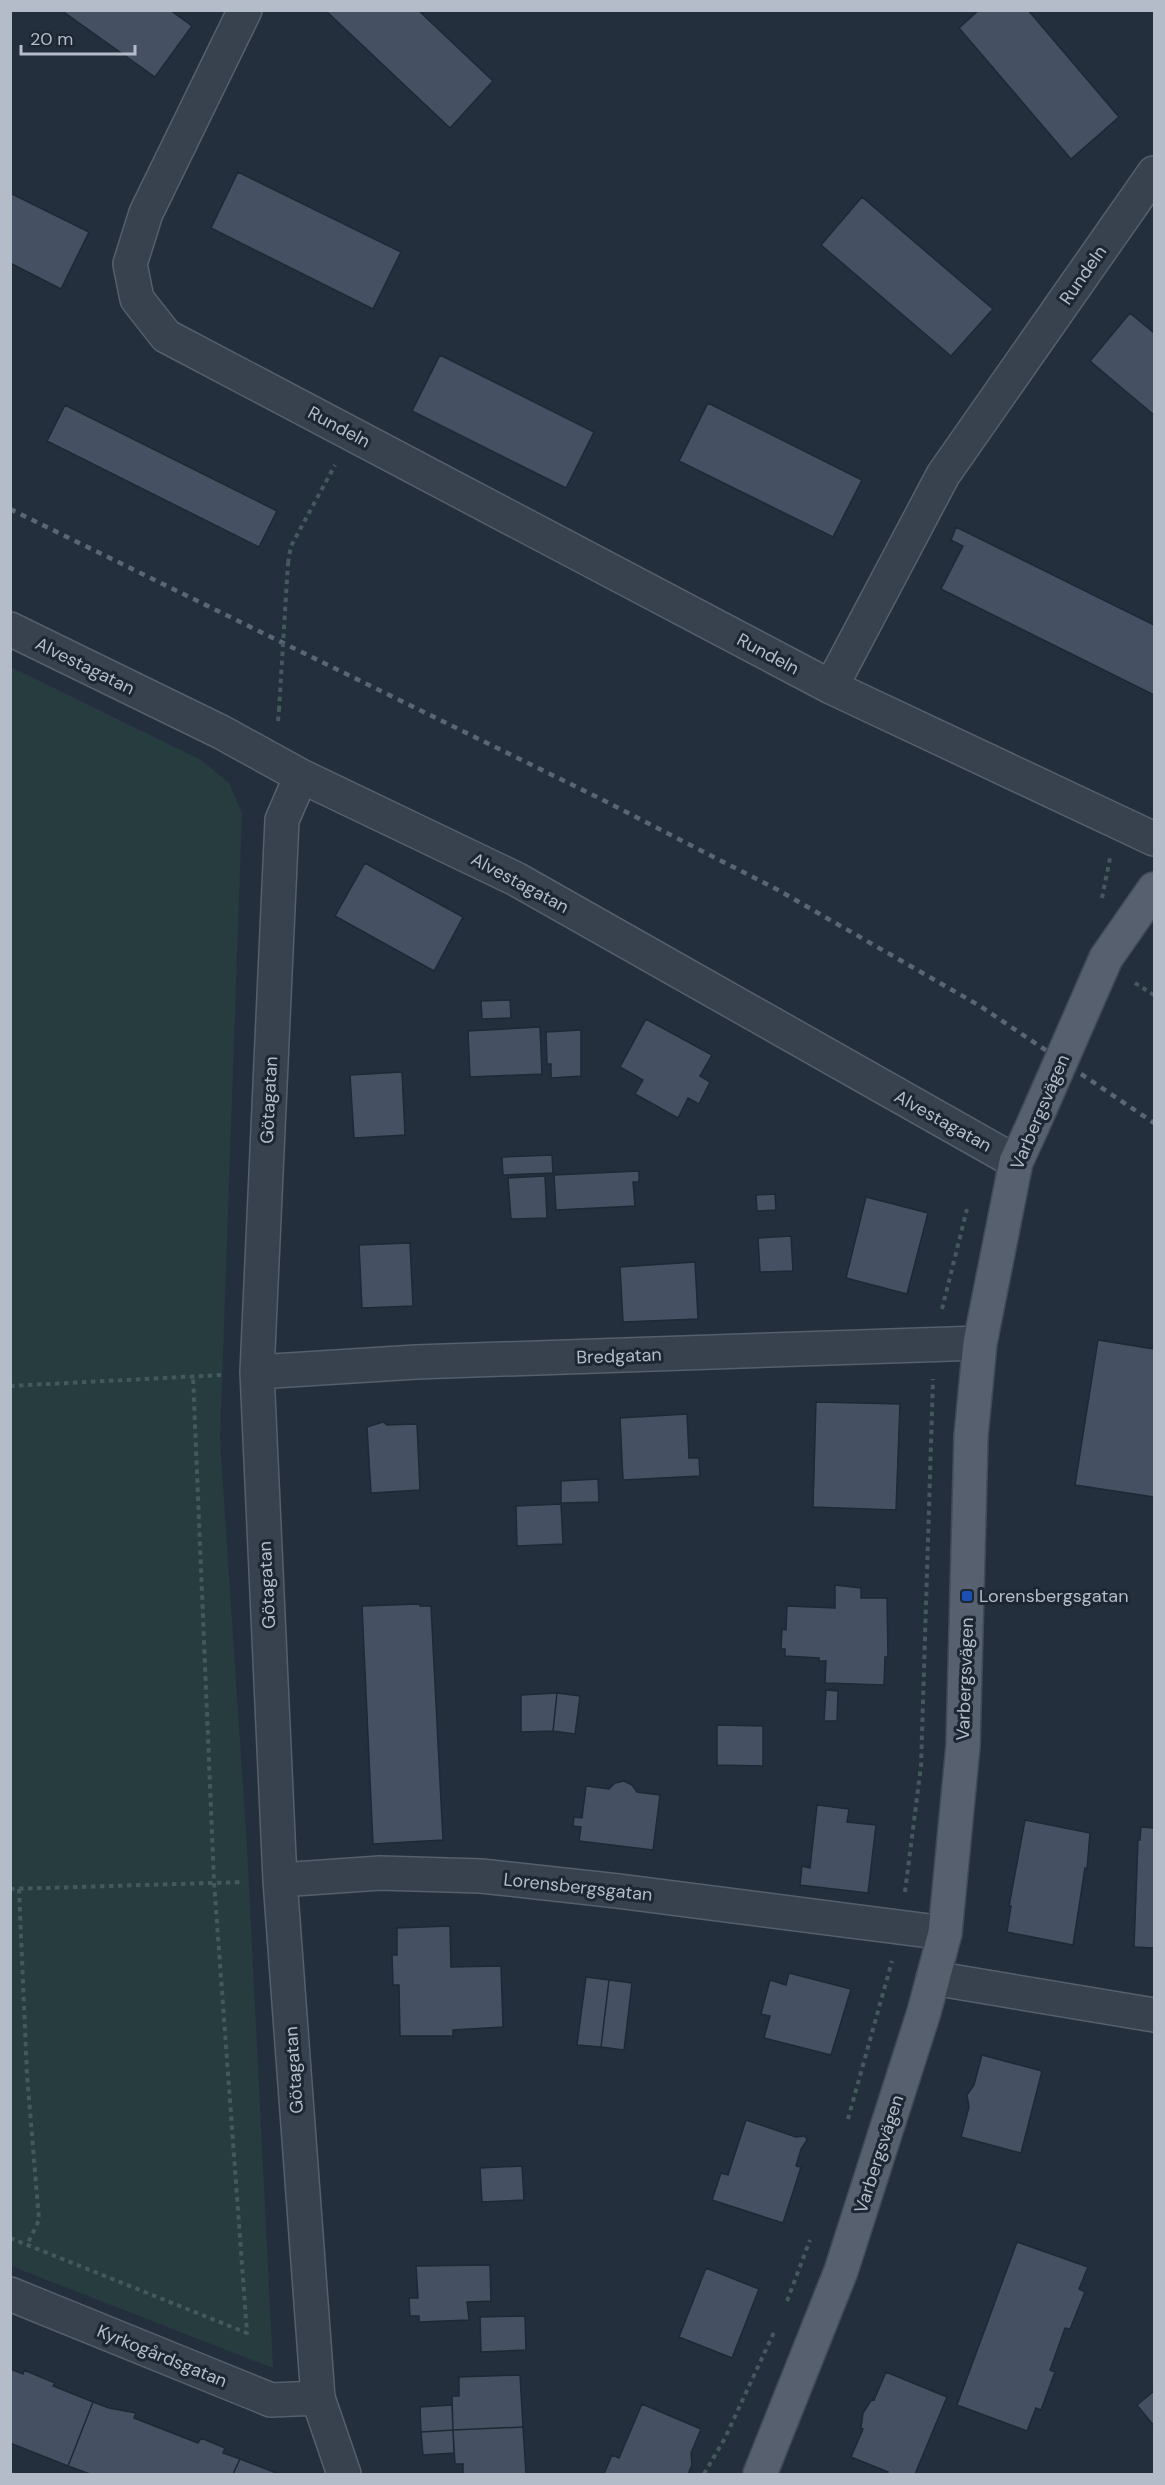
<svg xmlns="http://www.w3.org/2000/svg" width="1165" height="2485" viewBox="0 0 1165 2485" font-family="'DM Sans',sans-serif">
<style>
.green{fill:#263c3f}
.building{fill:#455162;stroke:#1f2835;stroke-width:1.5}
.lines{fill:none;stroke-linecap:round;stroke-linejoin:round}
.minor-casing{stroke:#565f6c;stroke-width:36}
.major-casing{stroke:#414a57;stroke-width:36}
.path{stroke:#44595c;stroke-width:4;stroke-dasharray:4.5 4.5;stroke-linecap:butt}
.minor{stroke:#38414e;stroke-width:33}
.major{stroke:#56606e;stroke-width:33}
.rail{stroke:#5a6575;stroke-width:4.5;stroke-dasharray:6 6;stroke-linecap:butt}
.major-bridge-casing{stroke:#414a57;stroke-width:36;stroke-linecap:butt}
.path-bridge{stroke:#44595c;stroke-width:4;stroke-dasharray:4.5 4.5;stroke-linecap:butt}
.major-bridge{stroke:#56606e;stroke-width:33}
.transit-dot{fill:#1a4fb4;stroke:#1d2633;stroke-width:2}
.labels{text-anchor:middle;stroke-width:6;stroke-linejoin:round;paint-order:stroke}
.street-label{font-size:18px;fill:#b4bcc9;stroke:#1d2633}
.poi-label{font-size:18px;fill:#b4bcc9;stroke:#1d2633;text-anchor:start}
</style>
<rect width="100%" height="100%" fill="#242f3e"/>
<path class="green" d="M 11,667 L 201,760 L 229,783 L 242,813 L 220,1440 L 247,1847 L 273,2368 L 11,2266 Z"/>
<path class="building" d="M 61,10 L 170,10 L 192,26 L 155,77 Z
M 325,10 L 418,10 L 493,81 L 450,128 Z
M 979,10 L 1028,10 L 1119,117 L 1071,159 L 959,28 Z
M 238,172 L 401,252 L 373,309 L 211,228 Z
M 10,193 L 89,232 L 61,289 L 10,263 Z
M 862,197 L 993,309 L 951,356 L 821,245 Z
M 1130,313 L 1154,333 L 1154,415 L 1090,361 Z
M 440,355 L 594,432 L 566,488 L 412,411 Z
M 708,403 L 862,480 L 833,537 L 679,461 Z
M 65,405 L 277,511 L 259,547 L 47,441 Z
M 956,527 L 1154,625 L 1154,695 L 941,589 L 963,546 L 951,540 L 950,543 Z
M 365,863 L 463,917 L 434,971 L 335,916 Z
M 510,1000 L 511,1018 L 482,1019 L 481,1001 Z
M 646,1019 L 712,1055 L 700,1076 L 710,1082 L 699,1104 L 688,1098 L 678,1118 L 635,1094 L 643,1080 L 620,1067 Z
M 540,1027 L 542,1074 L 470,1077 L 468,1031 Z
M 581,1030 L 581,1076 L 551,1078 L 551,1064 L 547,1064 L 546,1032 Z
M 402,1072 L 405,1135 L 354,1138 L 350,1075 Z
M 552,1155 L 553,1173 L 503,1175 L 502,1157 Z
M 639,1171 L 639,1182 L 633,1182 L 635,1206 L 556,1210 L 554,1175 Z
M 545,1176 L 547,1218 L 511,1219 L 508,1178 Z
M 775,1194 L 776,1210 L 757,1211 L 756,1195 Z
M 866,1197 L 928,1213 L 907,1294 L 846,1278 Z
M 791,1236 L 793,1271 L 760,1272 L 758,1238 Z
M 410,1243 L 413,1306 L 362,1308 L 359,1245 Z
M 695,1262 L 698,1319 L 623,1322 L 620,1267 Z
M 1098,1340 L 1154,1349 L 1154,1497 L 1075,1485 Z
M 816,1402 L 900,1404 L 896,1510 L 813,1507 Z
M 687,1414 L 689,1458 L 699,1458 L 700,1476 L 623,1480 L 620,1418 Z
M 383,1422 L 387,1425 L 417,1424 L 420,1490 L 371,1493 L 367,1427 Z
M 598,1479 L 599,1502 L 561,1503 L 561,1481 Z
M 561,1504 L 563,1544 L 517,1546 L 516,1506 Z
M 835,1585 L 861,1588 L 861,1598 L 887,1598 L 888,1657 L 885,1657 L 884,1685 L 825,1683 L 826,1661 L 819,1661 L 819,1658 L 785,1656 L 785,1649 L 781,1649 L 782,1629 L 786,1630 L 787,1606 L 835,1608 Z
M 420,1604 L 420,1606 L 431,1606 L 443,1840 L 373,1844 L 362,1606 Z
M 826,1690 L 838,1691 L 837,1721 L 824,1721 Z
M 557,1693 L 553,1731 L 521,1732 L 521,1695 Z
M 557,1693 L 580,1696 L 575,1734 L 553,1731 Z
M 717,1725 L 763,1726 L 763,1766 L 717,1765 Z
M 624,1781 L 632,1785 L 637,1792 L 660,1795 L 653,1850 L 579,1841 L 581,1827 L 573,1826 L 574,1817 L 582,1818 L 586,1786 L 609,1789 L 615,1783 Z
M 817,1805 L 849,1809 L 847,1822 L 876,1825 L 868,1893 L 800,1885 L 802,1866 L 810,1868 Z
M 1025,1820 L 1090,1833 L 1087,1869 L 1085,1868 L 1073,1945 L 1007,1932 L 1011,1906 L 1009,1906 Z
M 1141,1827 L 1154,1828 L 1154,1948 L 1134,1947 L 1138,1840 L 1140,1840 Z
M 450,1926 L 451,1967 L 501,1966 L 503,2027 L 453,2030 L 453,2036 L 400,2036 L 399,1985 L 393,1985 L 392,1955 L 397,1955 L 397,1928 Z
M 789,1973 L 851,1989 L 831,2055 L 764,2038 L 770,2016 L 761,2014 L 770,1980 L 786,1985 Z
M 586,1977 L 609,1980 L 601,2047 L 577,2045 Z
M 609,1980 L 632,1983 L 624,2050 L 601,2047 Z
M 982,2055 L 1042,2071 L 1021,2153 L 961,2137 L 969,2107 L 967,2095 L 974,2085 Z
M 746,2120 L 796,2137 L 805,2136 L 807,2140 L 801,2149 L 796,2166 L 801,2167 L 783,2223 L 712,2200 L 721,2173 L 728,2175 Z
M 522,2166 L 524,2200 L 482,2202 L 480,2168 Z
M 1017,2242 L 1088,2267 L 1079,2289 L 1085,2292 L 1070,2329 L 1065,2328 L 1050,2370 L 1055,2372 L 1041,2410 L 1036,2408 L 1027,2431 L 957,2405 Z
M 490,2265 L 491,2301 L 467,2302 L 469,2320 L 419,2322 L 419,2316 L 410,2316 L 409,2298 L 418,2298 L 416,2266 Z
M 706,2268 L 759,2289 L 732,2358 L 679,2337 Z
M 525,2316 L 526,2350 L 481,2352 L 480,2317 Z
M 10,2369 L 23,2374 L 24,2370 L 55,2383 L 53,2386 L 93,2402 L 68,2466 L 10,2443 Z
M 886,2372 L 947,2397 L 915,2474 L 887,2474 L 888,2472 L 851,2457 L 863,2429 L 861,2428 L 863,2413 L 872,2399 L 874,2400 Z
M 520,2375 L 523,2427 L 453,2430 L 452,2396 L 459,2396 L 459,2377 Z
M 1154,2391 L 1154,2426 L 1137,2405 Z
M 93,2402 L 109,2408 L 136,2413 L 134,2418 L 198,2443 L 201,2438 L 225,2448 L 223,2453 L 240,2459 L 233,2474 L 90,2474 L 68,2466 Z
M 642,2404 L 701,2429 L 691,2453 L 692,2465 L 688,2474 L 604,2474 L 612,2455 L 619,2458 Z
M 452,2405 L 453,2430 L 421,2432 L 420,2407 Z
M 523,2427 L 526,2474 L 463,2474 L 463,2464 L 455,2464 L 453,2430 Z
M 453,2430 L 454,2453 L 423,2455 L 421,2432 Z
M 240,2459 L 279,2474 L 233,2474 Z"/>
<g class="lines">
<defs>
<path id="minor" d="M 245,10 L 146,213 L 130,264 L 137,299 L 166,336 L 831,687 L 1154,839
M 10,629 L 221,732 L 301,776 L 516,879 L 1016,1162
M 831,687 L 943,475 L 1154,173
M 301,776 L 282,820 L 257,1372 L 280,1880 L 318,2398 L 344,2474
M 257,1372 L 416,1362 L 980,1343
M 280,1880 L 380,1873 L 481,1876 L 618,1891 L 945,1933
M 933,1978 L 1154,2015
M 10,2294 L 271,2400 L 318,2398"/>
<path id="major" d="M 1106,958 L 1154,889
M 760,2474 L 841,2271 L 924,2012 L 945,1933 L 963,1746 L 971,1436 L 980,1343 L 1016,1162 L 1033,1125"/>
</defs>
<use href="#minor" class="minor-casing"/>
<use href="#major" class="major-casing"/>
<path class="path" d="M 288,563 L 291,546 L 335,465
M 278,721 L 279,710
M 1102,898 L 1110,858
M 1135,983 L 1154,995
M 942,1309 L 967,1209
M 10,1386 L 221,1375
M 10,1889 L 244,1882
M 19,1889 L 27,2075 L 39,2220 L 27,2245
M 905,1892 L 921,1766 L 933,1379
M 848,2119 L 892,1961
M 10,2238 L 247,2333 L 214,1882 L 193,1376
M 787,2301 L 810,2240
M 704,2474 L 725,2438 L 775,2330"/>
<use href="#minor" class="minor"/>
<use href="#major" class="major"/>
<path class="rail" d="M 10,509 L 595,796 L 778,890 L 980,1006 L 1154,1123"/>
<defs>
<path id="major-bridge" d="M 1033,1125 L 1106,958"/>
</defs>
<use href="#major-bridge" class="major-bridge-casing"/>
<path class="path-bridge" d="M 279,710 L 288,563"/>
<use href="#major-bridge" class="major-bridge"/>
</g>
<rect class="transit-dot" x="961" y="1590" width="12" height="12" rx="3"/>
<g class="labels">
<g class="street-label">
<text transform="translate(1083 275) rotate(-55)" y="6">Rundeln</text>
<text transform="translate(339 427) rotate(28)" y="6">Rundeln</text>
<text transform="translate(768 654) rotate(28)" y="6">Rundeln</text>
<text transform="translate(85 666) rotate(26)" y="6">Alvestagatan</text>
<text transform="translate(520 883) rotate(28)" y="6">Alvestagatan</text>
<text transform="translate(269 1100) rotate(-87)" y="6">Götagatan</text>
<text transform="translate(1040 1112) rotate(-67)" y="6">Varbergsvägen</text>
<text transform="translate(943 1121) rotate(29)" y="6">Alvestagatan</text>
<text transform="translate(619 1356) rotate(-2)" y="6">Bredgatan</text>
<text transform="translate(267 1585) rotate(-93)" y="6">Götagatan</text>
<text transform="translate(965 1679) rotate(-88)" y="6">Varbergsvägen</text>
<text transform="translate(578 1887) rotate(6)" y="6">Lorensbergsgatan</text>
<text transform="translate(294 2070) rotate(-94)" y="6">Götagatan</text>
<text transform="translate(879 2154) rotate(-72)" y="6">Varbergsvägen</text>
<text transform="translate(162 2356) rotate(22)" y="6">Kyrkogårdsgatan</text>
</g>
<g class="poi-label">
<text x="979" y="1602">Lorensbergsgatan</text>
</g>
</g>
<rect width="1165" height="2485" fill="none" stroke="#b4bcc9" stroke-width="24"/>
<path d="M21 45v9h114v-9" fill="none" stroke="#b4bcc9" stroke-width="3"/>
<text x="30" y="45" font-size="18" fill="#b4bcc9" stroke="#1d2633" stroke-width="4.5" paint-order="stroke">20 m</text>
</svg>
